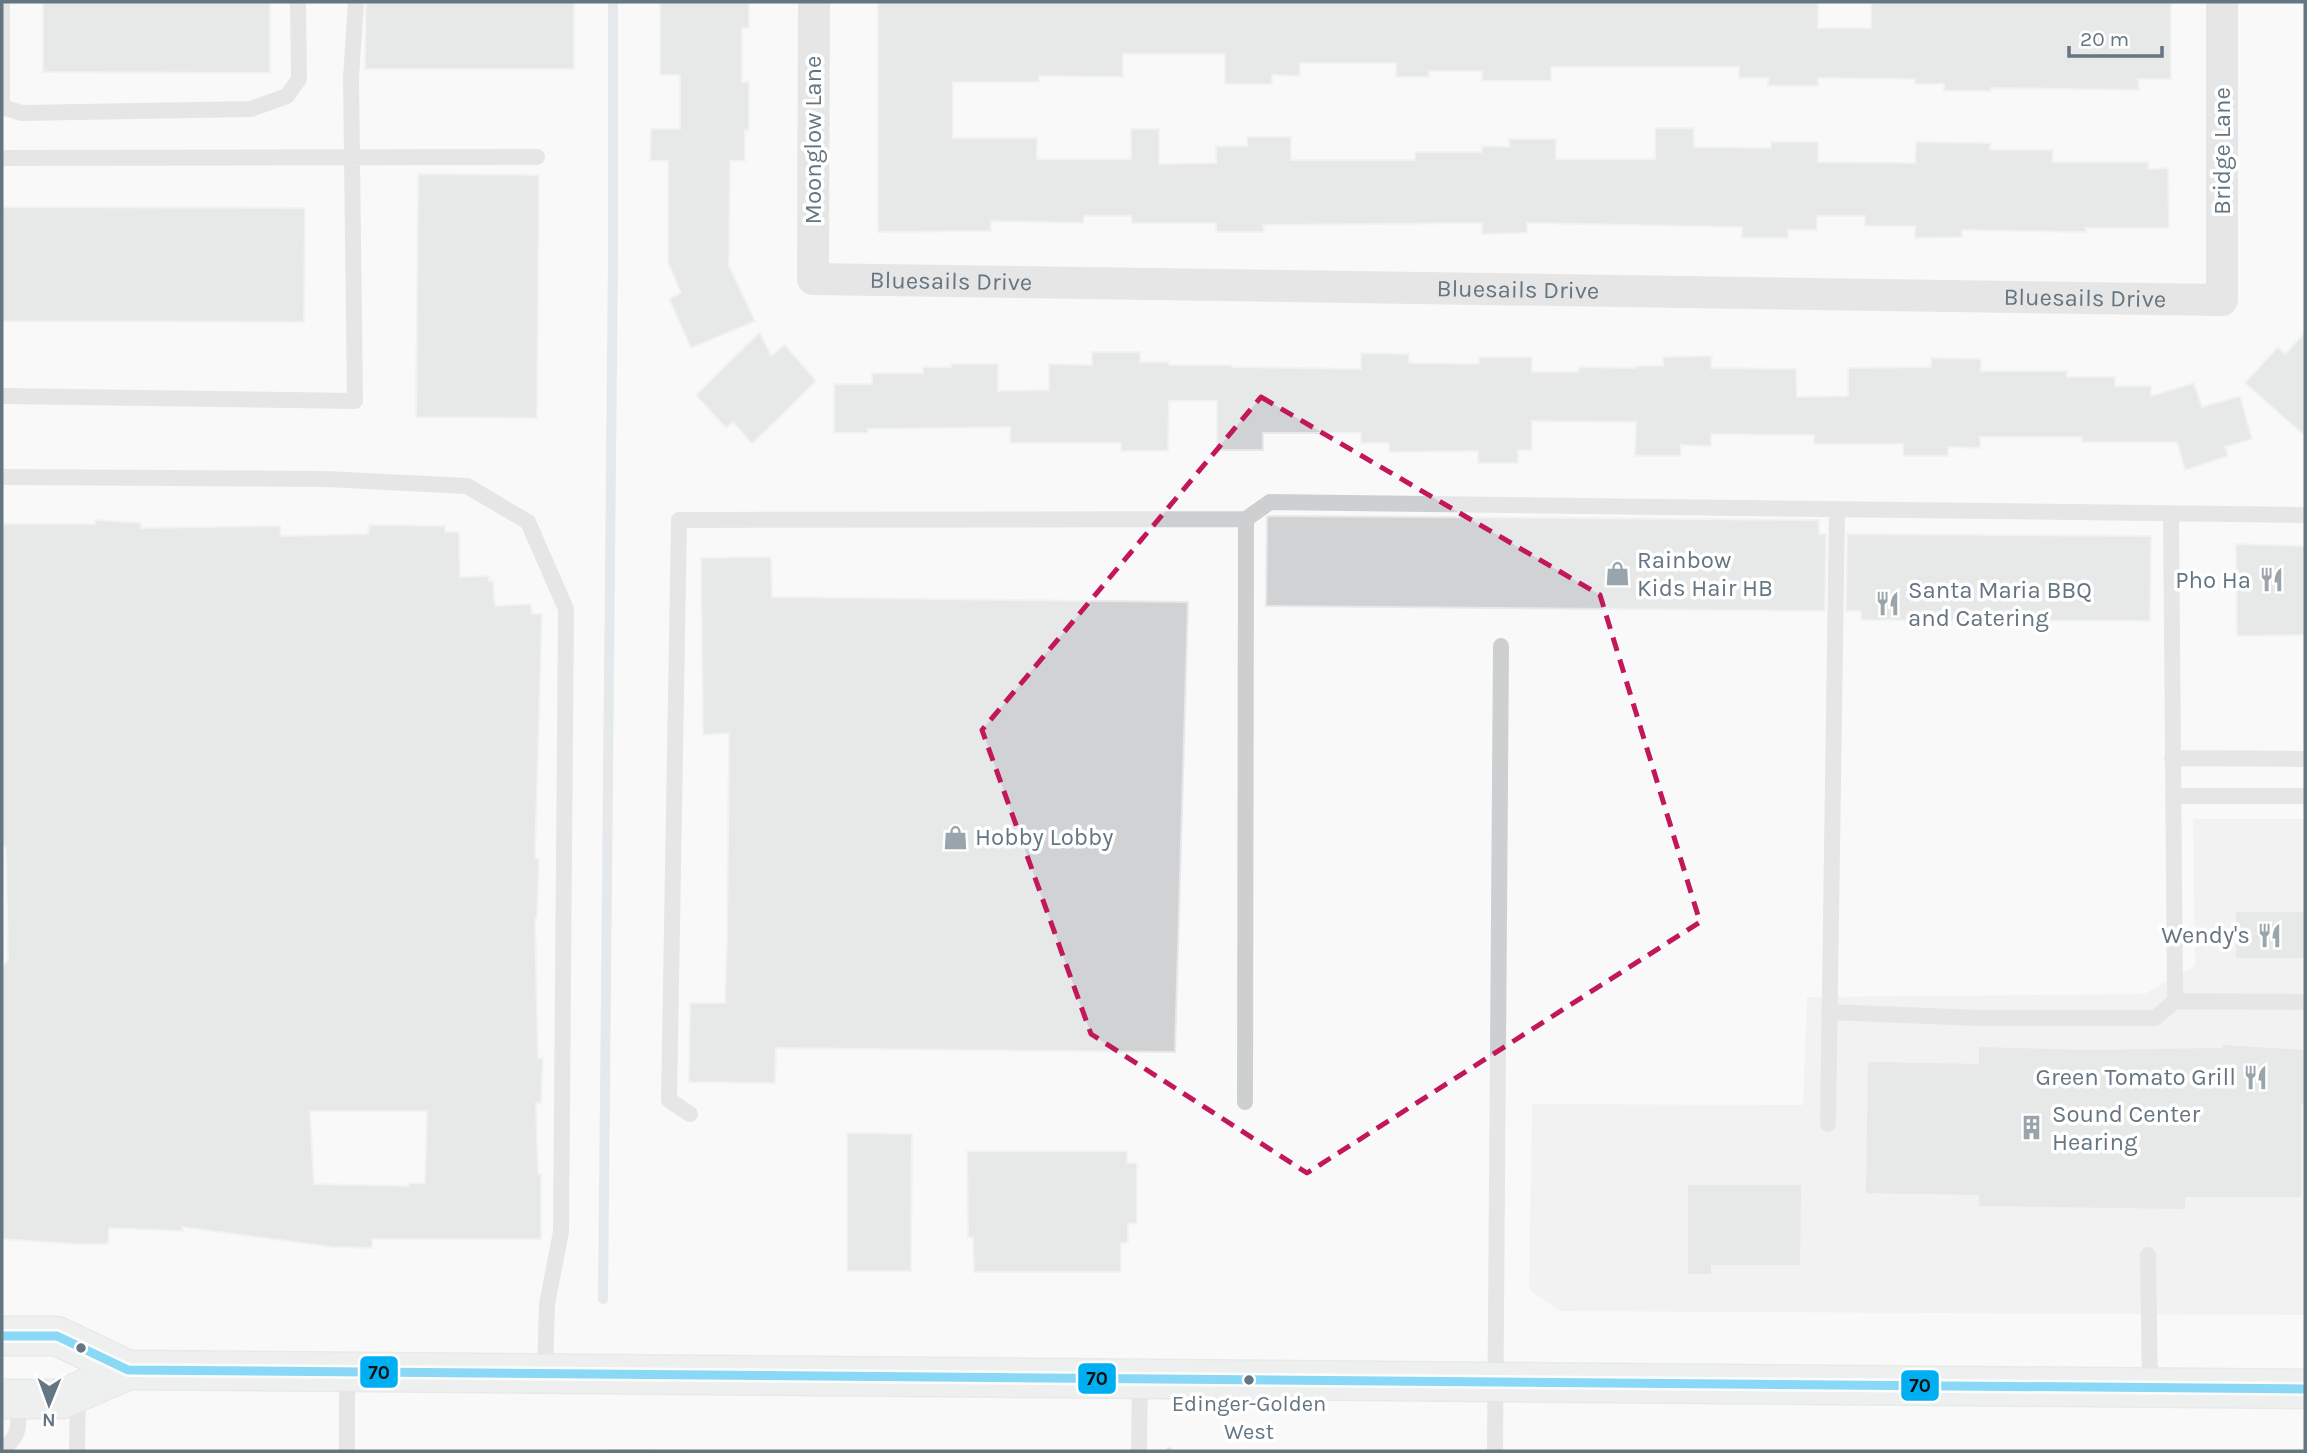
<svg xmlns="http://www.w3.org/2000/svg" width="2307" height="1453" viewBox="0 0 2307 1453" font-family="Karla,sans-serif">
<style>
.built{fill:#e8e9e9}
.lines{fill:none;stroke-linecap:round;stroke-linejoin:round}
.stream{stroke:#ced6d9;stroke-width:10}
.building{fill:#d0d2d3;stroke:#e8e8e8;stroke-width:2;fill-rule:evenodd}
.primary-casing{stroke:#d5d6d7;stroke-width:41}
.path{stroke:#cbcccd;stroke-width:4.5;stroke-dasharray:3.5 3.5;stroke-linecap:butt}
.service{stroke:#cecfd0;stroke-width:16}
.minor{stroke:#cecfd0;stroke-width:32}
.primary{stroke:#e1e2e2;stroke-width:38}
.bus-1-casing{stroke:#fff;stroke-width:14}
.bus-1{stroke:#00aff2;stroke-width:9}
.marked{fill:none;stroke:#c2185b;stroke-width:5;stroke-dasharray:14 9;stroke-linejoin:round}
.bus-dot{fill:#657683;stroke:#fff;stroke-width:2.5}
.labels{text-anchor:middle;stroke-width:7;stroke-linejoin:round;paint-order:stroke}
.bus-label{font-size:22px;fill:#657683;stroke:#fff}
.street-label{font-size:24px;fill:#657683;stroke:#fff}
.poi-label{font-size:24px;fill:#657683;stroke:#fff;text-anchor:start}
.line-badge{stroke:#fff;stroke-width:2.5}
.pale-badge-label{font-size:19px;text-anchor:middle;font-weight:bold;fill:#111}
</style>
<rect width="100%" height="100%" fill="#f9f9f9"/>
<path class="built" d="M 2193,819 L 2305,819 L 2305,1315 L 1559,1311 L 1529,1289 L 1532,1104 L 1803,1105 L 1807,997 L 2144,994 L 2195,966 Z
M 606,1449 L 872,1451 L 606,1451 Z"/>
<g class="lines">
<path class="stream" d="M 603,1299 L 613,255 L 613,2"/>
</g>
<path class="building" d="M 43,2 L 270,2 L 270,73 L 43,72 Z
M 366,2 L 574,2 L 574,69 L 365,69 Z
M 660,2 L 749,2 L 749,28 L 742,28 L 742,82 L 749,82 L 749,130 L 745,130 L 745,161 L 730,161 L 729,266 L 755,321 L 691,348 L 669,299 L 681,293 L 668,262 L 668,161 L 650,161 L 651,129 L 680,129 L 680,75 L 660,75 Z
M 878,2 L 1818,2 L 1818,28 L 1871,28 L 1871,3 L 2171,2 L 2171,79 L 2138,79 L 2139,90 L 1991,88 L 1991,91 L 1944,91 L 1944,84 L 1915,84 L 1915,79 L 1818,78 L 1818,86 L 1768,86 L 1768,78 L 1739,78 L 1739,67 L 1551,67 L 1551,81 L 1482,81 L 1482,71 L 1429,71 L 1429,77 L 1396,77 L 1396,63 L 1300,63 L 1300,76 L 1272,75 L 1272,84 L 1225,84 L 1225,54 L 1123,54 L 1123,77 L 1039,76 L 1039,82 L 953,82 L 953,138 L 1037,138 L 1037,159 L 1131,159 L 1131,129 L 1159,129 L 1159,164 L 1216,163 L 1216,146 L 1247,146 L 1247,137 L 1291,137 L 1291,160 L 1415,160 L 1415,152 L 1482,152 L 1482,146 L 1510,147 L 1509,139 L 1556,139 L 1556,159 L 1655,159 L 1655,128 L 1694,128 L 1694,147 L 1771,148 L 1771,142 L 1818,142 L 1818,162 L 1915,163 L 1916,142 L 1990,143 L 1990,150 L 2053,150 L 2052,162 L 2149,162 L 2148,169 L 2168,168 L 2169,228 L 2086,228 L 2086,232 L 1962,230 L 1962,237 L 1915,238 L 1915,226 L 1865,226 L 1865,216 L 1817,216 L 1817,230 L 1788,230 L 1788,238 L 1742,238 L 1742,227 L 1527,223 L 1527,233 L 1482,234 L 1482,223 L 1263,225 L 1264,232 L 1216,232 L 1216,223 L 1132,223 L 1131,216 L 1084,216 L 1083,223 L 991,221 L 991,231 L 878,232 Z
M 418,174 L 539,175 L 537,418 L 416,417 Z
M 2,207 L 305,208 L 304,322 L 2,321 Z
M 760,332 L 771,356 L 785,345 L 816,381 L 752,444 L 733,422 L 726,428 L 696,395 Z
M 2305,332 L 2305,436 L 2245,383 L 2278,347 L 2285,354 Z
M 1092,352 L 1140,352 L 1140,362 L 1169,362 L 1169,365 L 1232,365 L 1232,367 L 1361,369 L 1361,353 L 1409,354 L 1409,363 L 1479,364 L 1479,357 L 1532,357 L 1532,372 L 1578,372 L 1579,367 L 1636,368 L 1636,366 L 1663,366 L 1663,357 L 1712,356 L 1711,368 L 1796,369 L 1797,397 L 1848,396 L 1848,368 L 1931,367 L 1931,358 L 1981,359 L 1981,371 L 2067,371 L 2067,377 L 2115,377 L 2115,386 L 2151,386 L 2151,396 L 2194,383 L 2202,407 L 2240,396 L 2252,439 L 2225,447 L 2228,456 L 2185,470 L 2177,442 L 2082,442 L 2082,437 L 1980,437 L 1980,448 L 1948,447 L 1948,456 L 1903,456 L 1903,444 L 1814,444 L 1814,435 L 1711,434 L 1711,446 L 1681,445 L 1681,456 L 1635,456 L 1636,422 L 1532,421 L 1532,450 L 1518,450 L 1518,463 L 1478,463 L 1478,451 L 1389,452 L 1389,443 L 1361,443 L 1361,433 L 1263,433 L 1263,450 L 1217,450 L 1217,401 L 1169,401 L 1168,451 L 1121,451 L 1121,443 L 1010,443 L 1010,427 L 868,429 L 868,433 L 834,433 L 834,384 L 872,384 L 872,373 L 923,373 L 923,367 L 951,367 L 951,364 L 998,364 L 998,391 L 1049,390 L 1049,364 L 1092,365 Z
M 1269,516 L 1819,520 L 1819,534 L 1826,534 L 1825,611 L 1266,606 L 1267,517 Z
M 95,520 L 141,523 L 141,528 L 280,526 L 281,536 L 368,534 L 369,525 L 445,526 L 445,532 L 459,532 L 460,577 L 489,576 L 489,581 L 493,581 L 495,606 L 531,604 L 532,614 L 542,614 L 535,858 L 539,859 L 537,918 L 535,918 L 538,1058 L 543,1058 L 541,1103 L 536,1103 L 538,1174 L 541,1174 L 541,1239 L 372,1239 L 372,1248 L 332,1247 L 182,1227 L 183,1231 L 109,1228 L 108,1244 L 76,1244 L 2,1239 L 2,967 L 8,960 L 6,848 L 2,844 L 2,524 L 95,524 ZM 310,1111 L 427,1111 L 425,1183 L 408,1183 L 408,1186 L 314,1184 Z
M 1847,534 L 2151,536 L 2150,621 L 1861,620 L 1861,611 L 1846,611 Z
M 2236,544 L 2305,546 L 2305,635 L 2237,636 Z
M 771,557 L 772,597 L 1188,602 L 1175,1052 L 776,1048 L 775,1083 L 689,1082 L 690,1003 L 725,1003 L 727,940 L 729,733 L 703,735 L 701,558 Z
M 2235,911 L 2305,911 L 2305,959 L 2235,959 Z
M 2222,1044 L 2305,1049 L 2305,1105 L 2302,1105 L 2302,1198 L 2186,1198 L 2186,1210 L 1978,1207 L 1978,1196 L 1865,1194 L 1867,1061 L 1978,1063 L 1978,1046 L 2085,1049 L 2222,1047 Z
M 847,1133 L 912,1134 L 911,1271 L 847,1271 Z
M 967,1151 L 1127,1151 L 1127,1163 L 1137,1163 L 1137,1223 L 1128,1224 L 1128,1243 L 1121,1243 L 1121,1272 L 974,1272 L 973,1238 L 968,1237 Z
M 1687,1184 L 1802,1184 L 1801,1266 L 1712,1266 L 1712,1275 L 1687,1275 Z"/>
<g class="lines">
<defs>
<path id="primary" d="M 2,1336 L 57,1336 L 128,1370
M 2,1399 L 62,1399 L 128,1370 L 2305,1389"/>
</defs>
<use href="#primary" class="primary-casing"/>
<path class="path" d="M 1169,1451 L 1169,1447"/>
<path class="service" d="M 2,107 L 22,113 L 251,109 L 287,96 L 299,79 L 298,2
M 2,107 L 2,2
M 2,158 L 537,157
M 2,396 L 355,401 L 351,78 L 356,2
M 2,477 L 326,479 L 467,486 L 528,522 L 566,609 L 561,1232 L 547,1304 L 545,1374
M 2171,513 L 2175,1001
M 2172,758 L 2305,759
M 2173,796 L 2305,796
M 1829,1012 L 1979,1018 L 2155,1018 L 2175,1001 L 2305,1002
M 1245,1102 L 1246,519
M 690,1114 L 669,1100 L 679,520 L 1246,519 L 1270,502 L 2305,515
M 1828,1124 L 1837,509
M 2148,1255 L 2150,1388
M 2,1449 C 23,1435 18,1422 18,1399
M 77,1451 L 78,1392
M 347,1451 L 347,1372
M 1139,1451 L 1140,1379
M 1495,1451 L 1501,646"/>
<path class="minor" id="s1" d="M 814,2 L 813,279 L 2222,300 L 2222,2"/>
<use href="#primary" class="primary"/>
<defs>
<path id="bus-1" d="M 2,1336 L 57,1336 L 128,1370 L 2305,1389"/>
</defs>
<use href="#bus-1" class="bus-1-casing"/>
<use href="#bus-1" class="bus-1"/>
</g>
<path d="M0 0H2307V1453H0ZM 1261,397 L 1600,595 L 1700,922 L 1307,1173 L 1091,1034 L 982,730 Z" fill="#f9f9f9" fill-opacity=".55" fill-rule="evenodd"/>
<path class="marked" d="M 1261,397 L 1600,595 L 1700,922 L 1307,1173 L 1091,1034 L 982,730 Z"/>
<defs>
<symbol id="shop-bare" viewBox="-9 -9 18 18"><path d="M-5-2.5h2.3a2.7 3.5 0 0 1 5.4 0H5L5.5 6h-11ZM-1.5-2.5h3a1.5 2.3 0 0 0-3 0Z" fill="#99a4ac" stroke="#fff" stroke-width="2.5" paint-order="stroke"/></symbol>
<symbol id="restaurant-bare" viewBox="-9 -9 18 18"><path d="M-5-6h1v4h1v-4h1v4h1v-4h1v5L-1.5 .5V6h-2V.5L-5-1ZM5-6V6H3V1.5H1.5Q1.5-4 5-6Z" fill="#99a4ac" stroke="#fff" stroke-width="2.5" paint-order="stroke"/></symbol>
<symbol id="building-bare" viewBox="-9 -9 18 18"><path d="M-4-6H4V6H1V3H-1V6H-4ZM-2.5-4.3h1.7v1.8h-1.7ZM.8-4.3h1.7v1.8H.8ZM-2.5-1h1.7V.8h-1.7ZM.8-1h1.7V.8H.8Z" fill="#99a4ac" stroke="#fff" stroke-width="2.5" paint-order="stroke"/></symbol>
</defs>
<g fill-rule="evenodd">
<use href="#shop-bare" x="1600" y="556" width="35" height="35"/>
<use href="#restaurant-bare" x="2254" y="562" width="35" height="35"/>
<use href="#restaurant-bare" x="1870" y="586" width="35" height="35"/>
<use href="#shop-bare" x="938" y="820" width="35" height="35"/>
<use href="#restaurant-bare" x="2252" y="918" width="35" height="35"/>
<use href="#restaurant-bare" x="2238" y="1060" width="35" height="35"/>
<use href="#building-bare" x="2014" y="1110" width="35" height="35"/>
</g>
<g class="bus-dot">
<circle cx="81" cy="1348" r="6"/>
<circle cx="1249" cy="1380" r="6"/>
</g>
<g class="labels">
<g class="bus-label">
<text x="1249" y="1411">Edinger-Golden<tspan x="1249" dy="28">West</tspan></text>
</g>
<g class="street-label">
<text transform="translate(813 140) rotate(-90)" y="8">Moonglow Lane</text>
<text transform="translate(2222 151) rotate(-90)" y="8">Bridge Lane</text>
<text dy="8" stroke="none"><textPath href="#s1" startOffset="415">Bluesails Drive</textPath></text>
<text dy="8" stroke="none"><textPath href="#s1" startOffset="982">Bluesails Drive</textPath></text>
<text dy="8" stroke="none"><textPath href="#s1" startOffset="1549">Bluesails Drive</textPath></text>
</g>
<g class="poi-label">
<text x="1637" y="568">Rainbow<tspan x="1637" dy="28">Kids Hair HB</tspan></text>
<text x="2251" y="588" text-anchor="end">Pho Ha</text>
<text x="1908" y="598">Santa Maria BBQ<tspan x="1908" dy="28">and Catering</tspan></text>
<text x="975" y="845">Hobby Lobby</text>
<text x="2250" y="943" text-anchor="end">Wendy's</text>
<text x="2236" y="1085" text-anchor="end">Green Tomato Grill</text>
<text x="2052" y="1122">Sound Center<tspan x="2052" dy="28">Hearing</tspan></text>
</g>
</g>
<g class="line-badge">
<rect x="359" y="1355" width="40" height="34" rx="7" fill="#00aff2"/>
<rect x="1077" y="1362" width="40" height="33" rx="7" fill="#00aff2"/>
<rect x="1900" y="1369" width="40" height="33" rx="7" fill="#00aff2"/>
</g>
<g class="pale-badge-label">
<text x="379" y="1379">70</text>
<text x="1097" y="1385">70</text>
<text x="1920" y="1392">70</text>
</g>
<rect width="2307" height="1453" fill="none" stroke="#657683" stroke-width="7"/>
<g transform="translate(49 1404) rotate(181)" stroke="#ffffff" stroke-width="5" paint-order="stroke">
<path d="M0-5L12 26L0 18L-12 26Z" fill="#657683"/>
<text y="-10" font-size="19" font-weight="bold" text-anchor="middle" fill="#657683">N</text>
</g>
<path d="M2069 46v10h93v-10" fill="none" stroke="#657683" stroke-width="3.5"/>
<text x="2080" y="46" font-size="21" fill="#657683" stroke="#ffffff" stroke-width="5" paint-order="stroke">20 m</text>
</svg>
